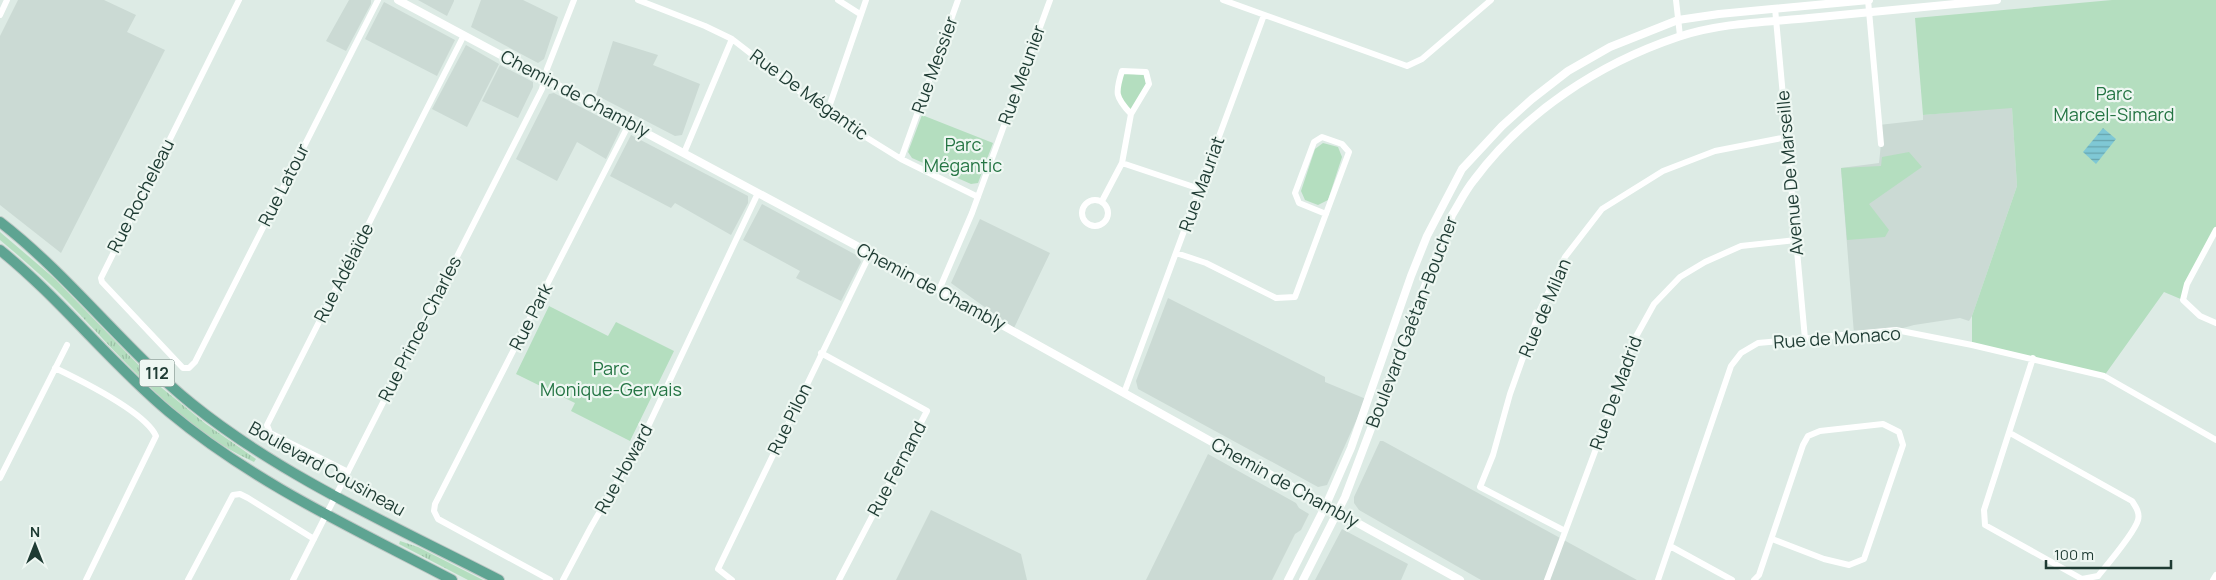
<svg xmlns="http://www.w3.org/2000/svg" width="2216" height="580" viewBox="0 0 2216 580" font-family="Manrope,sans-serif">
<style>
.built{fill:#cbdad4}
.grass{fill:url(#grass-tufts)}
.park{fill:#b4debf}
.water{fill:url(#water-rules)}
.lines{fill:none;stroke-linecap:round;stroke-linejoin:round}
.primary-casing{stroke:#c0c8c6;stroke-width:12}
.minor{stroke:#fff;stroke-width:6}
.tertiary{stroke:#fff;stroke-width:8}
.primary{stroke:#5ea492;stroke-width:10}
.labels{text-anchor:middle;stroke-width:4.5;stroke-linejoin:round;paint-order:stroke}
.shield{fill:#eef7f2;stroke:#5c736c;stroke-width:1}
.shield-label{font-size:16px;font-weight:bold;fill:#1e3b33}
.street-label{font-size:18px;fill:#1e3b33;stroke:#eef7f2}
.park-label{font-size:18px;fill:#257544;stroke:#eef7f2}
</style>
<defs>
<pattern id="grass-tufts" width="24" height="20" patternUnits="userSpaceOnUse" patternTransform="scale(1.25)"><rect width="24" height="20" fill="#b4debf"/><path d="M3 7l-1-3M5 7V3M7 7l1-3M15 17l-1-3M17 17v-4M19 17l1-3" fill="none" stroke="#9abfa5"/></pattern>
<pattern id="water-rules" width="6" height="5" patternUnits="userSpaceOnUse" patternTransform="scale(1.25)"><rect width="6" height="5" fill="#7fc8d5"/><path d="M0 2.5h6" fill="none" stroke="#67a4ad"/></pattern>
</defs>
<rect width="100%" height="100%" fill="#ddebe5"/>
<path class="built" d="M 18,0 L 104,0 L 136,15 L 127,32 L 165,50 L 61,253 L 0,205 L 0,36 Z
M 349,0 L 371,0 L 371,4 L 346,51 L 326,41 Z
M 418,0 L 454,0 L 454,1 L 447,16 Z
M 481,0 L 523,0 L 558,17 L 544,59 L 538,63 L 471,27 Z
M 384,2 L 455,40 L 437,76 L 365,39 Z
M 613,41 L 658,55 L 653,65 L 700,84 L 682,135 L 675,136 L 596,95 Z
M 466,45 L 499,64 L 467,127 L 432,109 Z
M 500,65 L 533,82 L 533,87 L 518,118 L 482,101 Z
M 554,93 L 621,128 L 606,159 L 577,142 L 557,181 L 516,159 L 549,94 Z
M 2012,107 L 2017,186 L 1972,316 L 1969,321 L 1960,318 L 1914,325 L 1896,330 L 1854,334 L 1841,168 L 1879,163 L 1881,144 L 1879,125 L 1923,120 L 1923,115 Z
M 631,135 L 748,196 L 748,203 L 731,235 L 675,203 L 671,208 L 610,176 Z
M 762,204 L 858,256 L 861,262 L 841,301 L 796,278 L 800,271 L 743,240 Z
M 980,219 L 1050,253 L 1014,328 L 951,283 Z
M 1168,298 L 1325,377 L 1325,382 L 1366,399 L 1327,485 L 1318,487 L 1138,389 L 1136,381 Z
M 1380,441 L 1383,441 L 1637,580 L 1481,580 L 1359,510 L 1354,503 L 1354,497 Z
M 1208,454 L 1296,503 L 1299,508 L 1309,514 L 1301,530 L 1295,534 L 1272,580 L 1146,580 Z
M 931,510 L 1021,554 L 1027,580 L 896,580 Z
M 1342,529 L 1408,564 L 1401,580 L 1315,580 Z"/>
<path class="grass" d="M 0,232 L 55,279 L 157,384 L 206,424 L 256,459 L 254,462 C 182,430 122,358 68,302 C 47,280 24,260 0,240 Z
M 400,541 L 418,547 L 483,580 L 468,580 L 399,544 Z"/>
<path class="park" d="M 2112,0 L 2216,0 L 2216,230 L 2187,284 L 2183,300 L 2164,292 L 2104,376 L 1972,345 L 1972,316 L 2017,186 L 2012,108 L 1923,115 L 1915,18 Z
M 1124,73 L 1144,75 L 1146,84 L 1131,111 L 1119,98 L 1119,86 Z
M 922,115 L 993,143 L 978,183 L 971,184 L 912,158 L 908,152 Z
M 1323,143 L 1338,147 L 1342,157 L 1328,200 L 1318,205 L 1305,200 L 1301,191 L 1315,149 Z
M 1909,152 L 1922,167 L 1869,204 L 1889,230 L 1885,237 L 1847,240 L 1841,168 L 1881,166 L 1882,157 Z
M 549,306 L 608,336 L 616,322 L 674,351 L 630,441 L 571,411 L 575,403 L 516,374 Z"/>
<path class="water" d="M 2103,128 L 2116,139 L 2096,164 L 2083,152 Z"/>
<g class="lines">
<defs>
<path id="primary" d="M 0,222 C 70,276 123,348 192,404 C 281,476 396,527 499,580
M 0,250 C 61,299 109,362 169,412 C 254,483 355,529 452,580"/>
</defs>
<use href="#primary" class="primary-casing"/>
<path class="minor" d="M 239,0 L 101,278 L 102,282 L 183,368 L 189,368 L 195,362 L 378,0
M 638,0 L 705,26 L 732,39 L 827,113 L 901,159 L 978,197
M 838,0 L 860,14
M 1223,0 L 1407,66 L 1422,59 L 1491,0
M 1676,0 L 1680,36
M 1868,0 L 1881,144
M 1775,8 L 1805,339
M 0,15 L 7,0
M 827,113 L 866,0
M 684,153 L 732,39
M 901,159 L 958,0
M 1122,163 L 1200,189
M1082 213a13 13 0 1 1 26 0a13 13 0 1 1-26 0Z
M 1102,201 L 1122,163 L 1131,114 L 1149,84 L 1146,72 L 1122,71 C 1115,93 1115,97 1131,114
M 2216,230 L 2187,284 L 2183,300 L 2200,316 L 2216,323
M 1176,253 L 1206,263 L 1276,298 L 1295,297 L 1349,152 L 1342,144 L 1322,137 L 1314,142 L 1295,193 L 1299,203 L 1326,214
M 939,290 L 972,213 L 1050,0
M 821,353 L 927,411 L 839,580
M 55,368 C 80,380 145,412 156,436 L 86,580
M 1124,393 L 1264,15
M 2010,433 L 2132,501 C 2136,507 2140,513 2138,520 C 2135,532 2107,565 2098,576 L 2082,579 L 1985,525 L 1984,510 L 2033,358
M 348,472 L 270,433 L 267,425 L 464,35
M 0,478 L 67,345
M 1565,531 L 1480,487 L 1493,455 L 1510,394 L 1540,310 L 1565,257 L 1602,209 L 1663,171 L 1715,151 L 1787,137
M 1670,546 L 1732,580
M 188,580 L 233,495 L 240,494 L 248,498 L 314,539
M 293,580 L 542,89 L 547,69 L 574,0
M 550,580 L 438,519 L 434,511 L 435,504 L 629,124
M 563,580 L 591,527 L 645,433 L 758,193
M 732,580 L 718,569 L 870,254
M 1547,580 L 1606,422 L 1633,342 L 1654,304 L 1680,277 L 1705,262 L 1741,246 L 1796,240
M 1658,580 L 1731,366 L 1741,353 L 1758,343 L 1896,330 L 1972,345 L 2104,376 L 2216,440
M 1754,580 L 1759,575 L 1803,445 L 1808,436 L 1820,431 L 1883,424 L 1899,432 L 1903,445 L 1864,559 L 1849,565 L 1824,559 L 1772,539
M 2213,580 L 2216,575"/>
<path class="tertiary" d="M 398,0 L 939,290 L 1460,580
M 1288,580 L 1326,505 L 1351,448 L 1411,276 L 1427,236 L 1462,169 L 1502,126 L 1532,99 L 1568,71 L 1610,47 L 1678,20 L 1719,14 L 1869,0
M 1303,580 L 1345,497 L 1452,215 C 1459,204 1465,191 1474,180 C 1525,112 1598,64 1678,37 C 1719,23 1766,22 1809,18 C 1871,12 1934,6 1997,0"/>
<use href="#primary" class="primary"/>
</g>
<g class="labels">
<rect class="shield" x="139.5" y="359.5" width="35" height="27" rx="4"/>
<g class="shield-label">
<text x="157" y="379">112</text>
</g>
<g class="street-label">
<text transform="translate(935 65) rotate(-70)" y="6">Rue Messier</text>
<text transform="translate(1022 75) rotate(-70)" y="6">Rue Meunier</text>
<text transform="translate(575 94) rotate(28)" y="6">Chemin de Chambly</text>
<text transform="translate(809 95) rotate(36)" y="6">Rue De Mégantic</text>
<text transform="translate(1790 173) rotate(-95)" y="6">Avenue De Marseille</text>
<text transform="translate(1202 184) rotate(-70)" y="6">Rue Mauriat</text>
<text transform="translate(284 185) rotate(-63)" y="6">Rue Latour</text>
<text transform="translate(141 196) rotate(-63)" y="6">Rue Rocheleau</text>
<text transform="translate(344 273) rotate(-63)" y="6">Rue Adélaïde</text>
<text transform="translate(931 287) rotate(28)" y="6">Chemin de Chambly</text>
<text transform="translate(1545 308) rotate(-67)" y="6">Rue de Milan</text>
<text transform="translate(531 317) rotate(-63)" y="6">Rue Park</text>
<text transform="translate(1412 322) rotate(-69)" y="6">Boulevard Gaétan-Boucher</text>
<text transform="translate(420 329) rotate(-63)" y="6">Rue Prince-Charles</text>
<text transform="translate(1837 338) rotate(-4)" y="6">Rue de Monaco</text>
<text transform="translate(1616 393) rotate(-70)" y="6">Rue De Madrid</text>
<text transform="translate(790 419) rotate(-64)" y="6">Rue Pilon</text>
<text transform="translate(327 469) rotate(29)" y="6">Boulevard Cousineau</text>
<text transform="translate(624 469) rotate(-61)" y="6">Rue Howard</text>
<text transform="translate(897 469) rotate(-62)" y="6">Rue Fernand</text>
<text transform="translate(1285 483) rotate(29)" y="6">Chemin de Chambly</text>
</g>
<g class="park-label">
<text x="2114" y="100">Parc<tspan x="2114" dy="21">Marcel-Simard</tspan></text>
<text x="963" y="151">Parc<tspan x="963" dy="21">Mégantic</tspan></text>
<text x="611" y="375">Parc<tspan x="611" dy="21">Monique-Gervais</tspan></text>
</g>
</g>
<g transform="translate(35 545)" stroke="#eef7f2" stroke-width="4" paint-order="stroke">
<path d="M0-4L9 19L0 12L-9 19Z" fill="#1e3b33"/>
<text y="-8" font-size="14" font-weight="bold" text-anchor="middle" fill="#1e3b33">N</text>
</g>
<path d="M2046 560v8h125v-8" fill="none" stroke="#1e3b33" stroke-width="2.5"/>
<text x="2054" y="560" font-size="15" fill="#1e3b33" stroke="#eef7f2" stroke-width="4" paint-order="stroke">100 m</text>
</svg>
